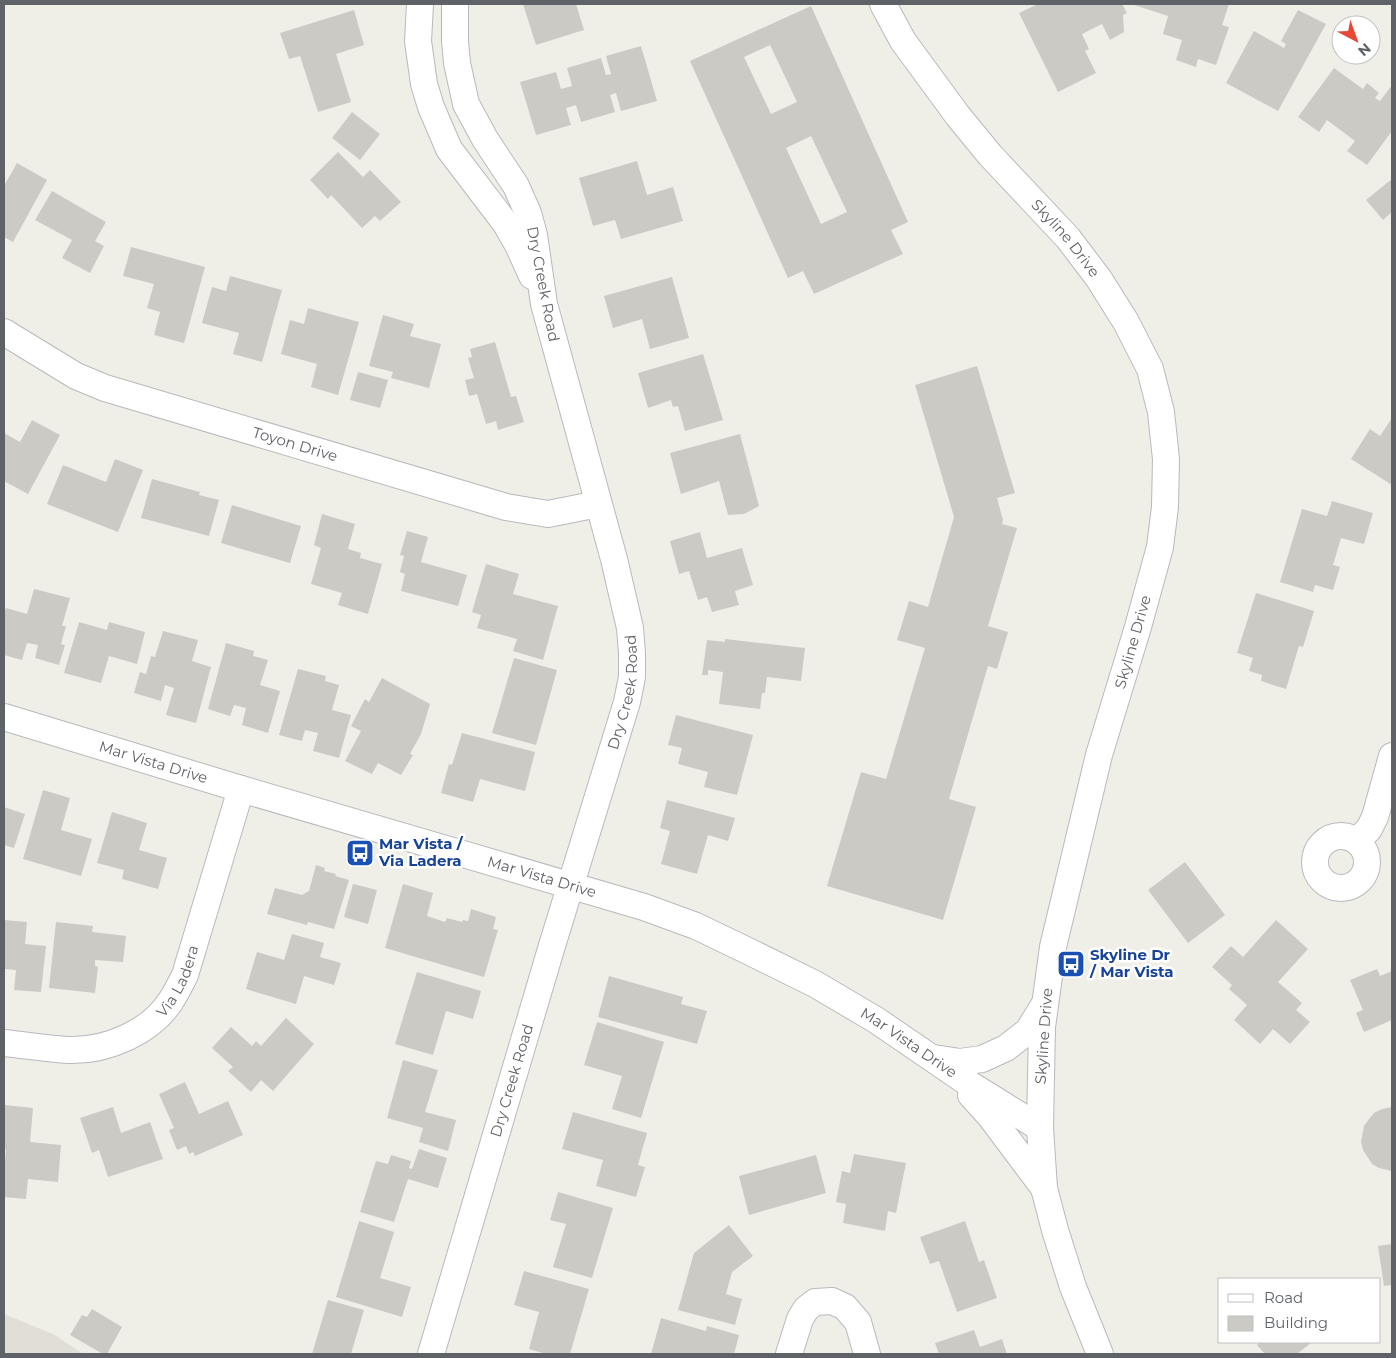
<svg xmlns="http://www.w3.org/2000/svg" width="1396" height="1358" viewBox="0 0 1396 1358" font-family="Montserrat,sans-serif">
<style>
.education{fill:#e0ded5}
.building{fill:#cccac4;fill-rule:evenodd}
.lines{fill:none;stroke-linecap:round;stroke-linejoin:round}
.minor-casing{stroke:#b7b9bd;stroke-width:28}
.minor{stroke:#fff;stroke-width:26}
.labels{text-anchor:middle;stroke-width:5;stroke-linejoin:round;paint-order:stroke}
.street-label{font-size:15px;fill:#5f6267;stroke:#fff}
.transit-label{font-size:15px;font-weight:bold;fill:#164399;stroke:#fff;text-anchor:start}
</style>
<rect width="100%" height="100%" fill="#f0efe7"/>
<path class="education" d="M 4,1314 L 53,1334 L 83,1354 L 4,1354 Z"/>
<path class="building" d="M 523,4 L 576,4 L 584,30 L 536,45 Z
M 1038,4 L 1122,4 L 1127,13 L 1123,15 L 1124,32 L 1110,40 L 1102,24 L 1082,34 L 1089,49 L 1085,51 L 1096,73 L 1058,92 L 1019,13 Z
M 1131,4 L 1229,4 L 1222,25 L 1229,27 L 1216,65 L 1198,59 L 1196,67 L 1176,60 L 1182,40 L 1163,34 L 1168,16 Z
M 811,6 L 908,222 L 891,230 L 903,254 L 814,294 L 803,271 L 788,278 L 690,61 ZM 770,45 L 797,102 L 771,114 L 744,57 ZM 811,136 L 847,212 L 821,224 L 786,148 Z
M 354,10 L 364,45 L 336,54 L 351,102 L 318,112 L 300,56 L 289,59 L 280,33 Z
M 1298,10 L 1326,24 L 1278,111 L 1226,83 L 1254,31 L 1284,48 L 1286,44 L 1281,41 Z
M 641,46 L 657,101 L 621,111 L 616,93 L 610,95 L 615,112 L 581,122 L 576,105 L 566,108 L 571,125 L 536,135 L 520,82 L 556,72 L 561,89 L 572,86 L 567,68 L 601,58 L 606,75 L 611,74 L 606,56 Z
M 1334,68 L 1363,89 L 1367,83 L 1379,93 L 1375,98 L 1380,101 L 1392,85 L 1392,131 L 1367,165 L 1347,151 L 1355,141 L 1327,120 L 1319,132 L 1298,117 Z
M 352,112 L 380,134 L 360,160 L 332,138 Z
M 338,152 L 363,177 L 370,170 L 401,202 L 380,221 L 375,216 L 362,228 L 331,195 L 328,199 L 310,180 Z
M 637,161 L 647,195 L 673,187 L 683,221 L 621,239 L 615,220 L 593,226 L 579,178 Z
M 17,163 L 47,180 L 13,242 L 4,237 L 4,186 Z
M 1392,179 L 1392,212 L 1383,220 L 1366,200 Z
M 52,191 L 106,222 L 95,241 L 104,246 L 90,273 L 62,258 L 72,240 L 35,220 Z
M 131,247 L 205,267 L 184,343 L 154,335 L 160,312 L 147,308 L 154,284 L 123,276 Z
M 230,276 L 282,290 L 262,362 L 233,354 L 239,333 L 202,323 L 212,287 L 226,291 Z
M 672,277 L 689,338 L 650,349 L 642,319 L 613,328 L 604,296 Z
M 308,308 L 359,322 L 338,395 L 311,387 L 317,364 L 281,354 L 290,320 L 304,324 Z
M 383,315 L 414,324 L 410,336 L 441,344 L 429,388 L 391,378 L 393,372 L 369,366 Z
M 495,342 L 511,397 L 516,396 L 524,422 L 498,430 L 496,421 L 486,424 L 477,394 L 469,396 L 465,380 L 474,378 L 468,358 L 472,357 L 470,349 Z
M 703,354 L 723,420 L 685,431 L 678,406 L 673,407 L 671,400 L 648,408 L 638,373 Z
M 977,366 L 1015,493 L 997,498 L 1003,520 L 1002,524 L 1017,528 L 988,626 L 1008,632 L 997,669 L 988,666 L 949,799 L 976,807 L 943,920 L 827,886 L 861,772 L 886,779 L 925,648 L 897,640 L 909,601 L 928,607 L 954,517 L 915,385 Z
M 358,372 L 388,380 L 380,408 L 350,400 Z
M 1392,418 L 1392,485 L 1351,459 L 1370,429 L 1380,436 Z
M 32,420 L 60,435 L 28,494 L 4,481 L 4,433 L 20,442 Z
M 740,434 L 759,506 L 744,514 L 728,515 L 719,481 L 681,494 L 670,453 Z
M 115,459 L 143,470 L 118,532 L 47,504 L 63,465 L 106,482 Z
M 152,479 L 200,492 L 199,495 L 219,500 L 209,536 L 141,518 Z
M 1332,501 L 1373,513 L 1364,544 L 1341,538 L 1333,565 L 1340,567 L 1333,590 L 1315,585 L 1313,592 L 1280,582 L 1302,509 L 1327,516 Z
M 232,505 L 301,526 L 290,563 L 221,543 Z
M 322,514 L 355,524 L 348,549 L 361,553 L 360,558 L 382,564 L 368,614 L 338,605 L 342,593 L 311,584 L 321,548 L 314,545 Z
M 407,531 L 428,537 L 421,562 L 467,575 L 458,606 L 401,591 L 405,574 L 400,572 L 404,556 L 400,555 Z
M 700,532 L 707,558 L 742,548 L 753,585 L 735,591 L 739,605 L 712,612 L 707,597 L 698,600 L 689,571 L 679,574 L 670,541 Z
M 486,564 L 519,574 L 513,594 L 558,606 L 543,660 L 513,651 L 517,639 L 477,628 L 481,615 L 472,612 Z
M 34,589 L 70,598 L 62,626 L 66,626 L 61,644 L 65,645 L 59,665 L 35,658 L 38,645 L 27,643 L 22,660 L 4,655 L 4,615 L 6,608 L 27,614 Z
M 1256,593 L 1314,611 L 1303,647 L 1299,646 L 1286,689 L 1261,681 L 1262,675 L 1249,671 L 1253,658 L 1237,653 Z
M 79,622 L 107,630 L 109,622 L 145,632 L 137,664 L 109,656 L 101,683 L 64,673 Z
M 163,631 L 198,640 L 192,661 L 211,667 L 196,723 L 166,715 L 174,688 L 165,685 L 161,701 L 134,693 L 140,672 L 146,674 L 151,656 L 155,657 Z
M 725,639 L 805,648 L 801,681 L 767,677 L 765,693 L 762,693 L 760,709 L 719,704 L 723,672 L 708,670 L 708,675 L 702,675 L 707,640 L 725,642 Z
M 226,643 L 254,651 L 253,656 L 268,660 L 260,685 L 280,691 L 268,733 L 242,725 L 246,708 L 234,705 L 230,716 L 208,709 Z
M 514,658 L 557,670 L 536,745 L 492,733 Z
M 298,669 L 326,676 L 325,681 L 339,685 L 332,710 L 351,715 L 339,758 L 313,751 L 318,733 L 305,730 L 302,741 L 279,735 Z
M 382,678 L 430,704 L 421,734 L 410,754 L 413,755 L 401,775 L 378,763 L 372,774 L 345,761 L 361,731 L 351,726 L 365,699 L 369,702 Z
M 676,715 L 753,735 L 737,795 L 704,787 L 708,772 L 678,764 L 682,748 L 668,745 Z
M 462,733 L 535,752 L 525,791 L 480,779 L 473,802 L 441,793 L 449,764 L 452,765 Z
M 43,790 L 70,798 L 61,830 L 92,839 L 81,876 L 23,859 Z
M 667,800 L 735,818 L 728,841 L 708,835 L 697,874 L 661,864 L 670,831 L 660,828 Z
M 4,807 L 25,814 L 14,848 L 4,845 Z
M 112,812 L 147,823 L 139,850 L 167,858 L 158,889 L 122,879 L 124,870 L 97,863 Z
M 1185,862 L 1225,915 L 1188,943 L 1148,890 Z
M 316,865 L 325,868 L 324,871 L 336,874 L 335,876 L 349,880 L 334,929 L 308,922 L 307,925 L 267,914 L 275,888 L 302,895 L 309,891 Z
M 353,884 L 377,890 L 368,924 L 344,917 Z
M 403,884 L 433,893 L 427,916 L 445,922 L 447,918 L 462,922 L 463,920 L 468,921 L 471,909 L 496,917 L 493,929 L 498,930 L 484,977 L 385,948 Z
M 4,920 L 27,922 L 25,944 L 46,946 L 41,992 L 14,990 L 16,970 L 4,969 Z
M 1276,920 L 1308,949 L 1278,982 L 1302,1003 L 1296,1010 L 1310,1022 L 1290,1044 L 1273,1029 L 1260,1044 L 1234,1020 L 1247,1005 L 1229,989 L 1232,985 L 1212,967 L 1231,946 L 1243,957 Z
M 56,922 L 93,926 L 92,932 L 126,936 L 123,962 L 95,960 L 95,966 L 98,967 L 95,993 L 49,988 Z
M 292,934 L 324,943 L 320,957 L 341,963 L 334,985 L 304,976 L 296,1004 L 246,989 L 257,952 L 284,960 Z
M 1377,969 L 1380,976 L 1392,971 L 1392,1020 L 1364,1032 L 1356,1013 L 1363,1010 L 1350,980 Z
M 417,972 L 481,991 L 473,1019 L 446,1011 L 433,1055 L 395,1044 Z
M 609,976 L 683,997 L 681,1004 L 707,1011 L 697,1044 L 598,1017 Z
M 286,1018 L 314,1044 L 273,1091 L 261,1080 L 251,1092 L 228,1071 L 233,1067 L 212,1048 L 231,1027 L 252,1046 L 256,1041 L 261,1046 Z
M 597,1022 L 664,1042 L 641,1118 L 612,1109 L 622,1076 L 584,1065 Z
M 403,1060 L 438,1070 L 425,1112 L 456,1120 L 448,1151 L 419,1142 L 423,1128 L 387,1118 Z
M 185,1082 L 199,1114 L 228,1101 L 243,1135 L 195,1156 L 193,1152 L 189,1154 L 186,1146 L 177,1150 L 169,1130 L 174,1128 L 159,1094 Z
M 5,1105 L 33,1108 L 30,1142 L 61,1145 L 58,1182 L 28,1179 L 26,1199 L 4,1197 L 4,1173 L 6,1150 L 4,1149 L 4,1120 Z
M 113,1107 L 121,1133 L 150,1122 L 163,1159 L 108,1177 L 99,1150 L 92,1153 L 80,1118 Z
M 1392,1107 L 1392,1171 L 1379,1168 L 1372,1164 L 1363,1150 L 1361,1142 L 1364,1126 L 1369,1119 L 1374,1113 L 1382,1109 Z
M 573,1112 L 647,1133 L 638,1165 L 645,1167 L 636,1197 L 596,1186 L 603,1160 L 562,1149 Z
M 419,1149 L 447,1158 L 438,1188 L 408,1179 L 394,1222 L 360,1212 L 376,1161 L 388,1164 L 391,1155 L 411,1161 L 409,1168 L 412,1169 Z
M 854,1154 L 906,1163 L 896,1213 L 888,1211 L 885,1231 L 843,1223 L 846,1204 L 836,1202 L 842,1171 L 850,1173 Z
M 816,1155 L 826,1193 L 749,1215 L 739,1176 Z
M 558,1192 L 613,1208 L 592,1278 L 553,1267 L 566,1224 L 550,1220 Z
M 359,1221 L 394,1232 L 380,1278 L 411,1287 L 402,1317 L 336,1297 Z
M 965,1221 L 979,1262 L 984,1260 L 997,1298 L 957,1312 L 939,1261 L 930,1264 L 920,1237 Z
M 729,1225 L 753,1256 L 732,1272 L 726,1294 L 742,1299 L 735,1325 L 678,1310 L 694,1253 Z
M 1392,1244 L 1392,1285 L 1384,1286 L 1378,1246 Z
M 524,1271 L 589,1289 L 570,1354 L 546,1354 L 529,1349 L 539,1312 L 514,1305 Z
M 328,1300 L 364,1310 L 351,1354 L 312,1354 Z
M 92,1309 L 122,1327 L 107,1354 L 103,1354 L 70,1335 L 82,1315 L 87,1317 Z
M 661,1318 L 706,1331 L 707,1326 L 739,1335 L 734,1354 L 651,1354 Z
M 974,1330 L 980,1347 L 1002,1339 L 1007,1354 L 939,1354 L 935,1343 Z
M 1260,1342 L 1312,1342 L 1297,1354 L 1265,1354 L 1257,1345 Z"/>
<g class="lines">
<defs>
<g id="minor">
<path d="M 420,4 L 418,41 L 424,84 L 431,107 L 449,149 L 506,224 L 518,245 L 532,276"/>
<path id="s1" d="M 883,4 L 903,41 L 958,116 L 990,155 L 1068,238 L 1099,279 L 1126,322 L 1150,369 L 1161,412 L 1166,459 L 1165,507 L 1160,547 L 1138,627 L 1099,755 L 1053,947 L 1042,1027 L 1040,1128 L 1044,1188 L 1055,1230 L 1073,1287 L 1100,1354"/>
<path id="s2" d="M 4,332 L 76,376 L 105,388 L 506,507 L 548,514 L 598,504"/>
<path id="s3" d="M 4,717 L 241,789 L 644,907 L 696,926 L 750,952 L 815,984 L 876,1020 L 971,1085 L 1040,1128"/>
<circle cx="1341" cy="862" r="26"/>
<path d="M 1357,841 L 1369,829 L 1375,817 L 1392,756"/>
<path id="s4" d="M 4,1043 C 25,1045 47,1049 69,1050 C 107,1051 152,1032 172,999 C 177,991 181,983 185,975 L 241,789"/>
<path d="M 934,1058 L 960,1062 L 982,1059 L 1006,1048 L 1028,1031 L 1044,1005"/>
<path d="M 971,1095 L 990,1116 L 1044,1188"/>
<path id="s5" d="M 431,1354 L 551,949 L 627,702 L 632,677 L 632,653 L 630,628 L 614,559 L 544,304 L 534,235 L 528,213 L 516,186 L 485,139 L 466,104 L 457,63 L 455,41 L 455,4"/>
<path d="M 789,1354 L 800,1319 L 806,1309 L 815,1302 L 832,1301 L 845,1307 L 858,1322 L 867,1354"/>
</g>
</defs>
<use href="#minor" class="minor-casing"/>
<use href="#minor" class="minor"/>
</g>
<defs>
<symbol id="bus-square" viewBox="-11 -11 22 22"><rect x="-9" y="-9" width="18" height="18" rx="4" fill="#1a4fb4" stroke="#fff"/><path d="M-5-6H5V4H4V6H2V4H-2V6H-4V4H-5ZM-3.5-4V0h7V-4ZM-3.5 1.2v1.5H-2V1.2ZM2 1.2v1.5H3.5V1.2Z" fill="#fff"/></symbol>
</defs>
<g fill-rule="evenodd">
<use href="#bus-square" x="344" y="837" width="32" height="32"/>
<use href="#bus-square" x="1055" y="948" width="32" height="32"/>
</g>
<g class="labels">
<g class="street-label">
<text dy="5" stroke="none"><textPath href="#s1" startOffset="298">Skyline Drive</textPath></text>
<text transform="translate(543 284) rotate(79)" y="5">Dry Creek Road</text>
<text dy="5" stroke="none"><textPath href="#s2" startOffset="314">Toyon Drive</textPath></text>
<text transform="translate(1133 642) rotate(-74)" y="5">Skyline Drive</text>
<text dy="5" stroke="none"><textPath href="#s5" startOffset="690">Dry Creek Road</textPath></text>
<text dy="5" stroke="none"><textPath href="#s3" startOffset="156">Mar Vista Drive</textPath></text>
<text dy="5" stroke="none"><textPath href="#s3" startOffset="561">Mar Vista Drive</textPath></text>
<text dy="5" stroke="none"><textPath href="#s4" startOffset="204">Via Ladera</textPath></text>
<text transform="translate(1044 1036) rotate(-86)" y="5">Skyline Drive</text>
<text dy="5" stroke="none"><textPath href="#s3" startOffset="966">Mar Vista Drive</textPath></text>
<text dy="5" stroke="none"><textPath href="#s5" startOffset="285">Dry Creek Road</textPath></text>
</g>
<g class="transit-label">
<text x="379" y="849">Mar Vista /<tspan x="379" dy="17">Via Ladera</tspan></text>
<text x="1090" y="960">Skyline Dr<tspan x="1090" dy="17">/ Mar Vista</tspan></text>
</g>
</g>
<rect width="1396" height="1358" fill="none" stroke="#5f6267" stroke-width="10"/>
<rect x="1218" y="1278" width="162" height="65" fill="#ffffff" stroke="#bfc0c2"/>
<rect x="1228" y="1294" width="25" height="8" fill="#ffffff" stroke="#bfc0c2"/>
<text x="1264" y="1303" font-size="15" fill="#5f6267">Road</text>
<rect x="1228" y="1316" width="25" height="15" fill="#cccac4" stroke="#bfc0c2"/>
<text x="1264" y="1328" font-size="15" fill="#5f6267">Building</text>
<g transform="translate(1356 40) rotate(139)"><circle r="24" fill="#ffffff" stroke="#bfc0c2"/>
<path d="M0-4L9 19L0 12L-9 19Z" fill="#e84736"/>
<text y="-8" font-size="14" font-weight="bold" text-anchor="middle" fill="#5f6267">N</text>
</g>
</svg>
